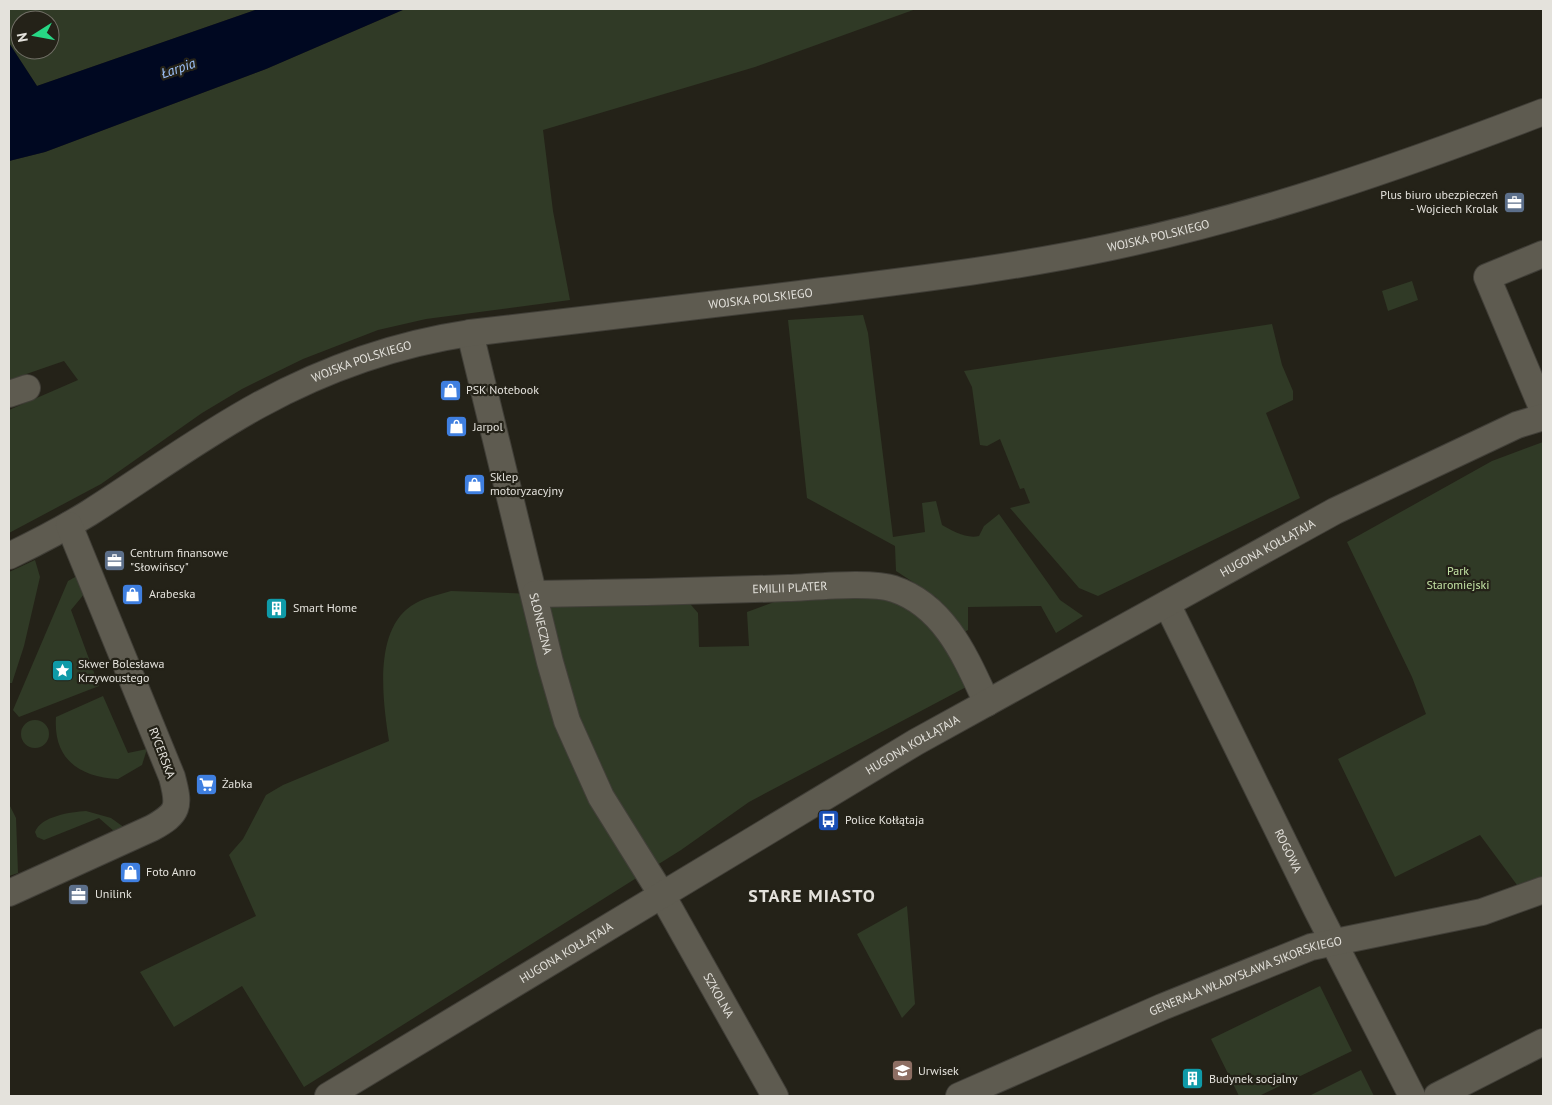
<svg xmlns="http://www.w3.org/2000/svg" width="1552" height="1105" viewBox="0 0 1552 1105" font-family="'PT Sans',sans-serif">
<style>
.green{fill:#303a26;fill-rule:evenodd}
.water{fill:#000821}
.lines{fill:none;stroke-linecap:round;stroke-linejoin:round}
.minor-casing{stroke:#413f38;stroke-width:28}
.minor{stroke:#5e5b50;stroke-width:26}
.labels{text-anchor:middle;stroke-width:4.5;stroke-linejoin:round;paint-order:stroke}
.poi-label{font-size:12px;fill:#e4e2dc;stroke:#242218;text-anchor:start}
.street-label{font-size:12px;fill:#e4e2dc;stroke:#242218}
.park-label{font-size:12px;fill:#c3e2a4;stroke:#242218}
.water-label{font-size:14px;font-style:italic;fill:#9fc3fb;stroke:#242218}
.district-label{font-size:18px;font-weight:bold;letter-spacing:1px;fill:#e4e2dc;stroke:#242218}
</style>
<rect width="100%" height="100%" fill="#242218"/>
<path class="green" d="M 9,9 L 258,9 L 37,86 L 9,43 ZM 20,20 L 50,20 L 50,50 L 20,50 Z
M 405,9 L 916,9 L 755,67 L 543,130 L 553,211 L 570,300 L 426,319 L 378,330 L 303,359 L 242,389 L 202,413 L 101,484 L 9,533 L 9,410 L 78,380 L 64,361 L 9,380 L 9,161 L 45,152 L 266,69 Z
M 1412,281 L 1418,300 L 1388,311 L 1382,291 Z
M 863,315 L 868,333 L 893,537 L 925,532 L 922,503 L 936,501 L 942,525 C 953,531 966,539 979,536 L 984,526 L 999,514 L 1060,600 L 1083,616 L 1056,633 L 1041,606 L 968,607 L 968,630 L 961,634 L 936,597 L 896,571 L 895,546 L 807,498 L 788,320 Z
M 1272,324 L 1282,365 L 1293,391 L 1293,400 L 1266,413 L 1300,498 L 1098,596 L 1079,588 L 1010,508 L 1030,503 L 1024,488 L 1020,489 L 1000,439 L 987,446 L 980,445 L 972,387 L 964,371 Z
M 1543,442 L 1543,880 L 1520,889 L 1480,835 L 1395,877 L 1338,759 L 1426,714 L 1412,677 L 1347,542 L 1492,461 Z
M 35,560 L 40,577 L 24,646 L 12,683 L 9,683 L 9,572 Z
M 77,576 L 85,593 L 71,610 L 99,686 L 19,717 L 13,710 L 68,581 Z
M 451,591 L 535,594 L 679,591 L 698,613 L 699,647 L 749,646 L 747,612 L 774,602 L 883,594 L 926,615 L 970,685 L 749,802 L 681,850 L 304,1087 L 242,986 L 174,1027 L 140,972 L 256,916 L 229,855 L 243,839 L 266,795 L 283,785 L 389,741 C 383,702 373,632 411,606 C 423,598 437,595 451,591 Z
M 103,696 L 128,753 L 147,749 L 142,765 L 118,779 C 80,777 53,760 56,717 Z
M21 734a14 14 0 1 1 28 0a14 14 0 1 1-28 0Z
M 9,804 L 16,818 L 18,873 L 9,876 Z
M 86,811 L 111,818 L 125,828 L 115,832 L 99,818 L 44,840 L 37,837 L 35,832 C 41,816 71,812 86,811 Z
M 907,906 L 915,1004 L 902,1018 L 857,934 Z
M 1320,986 L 1352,1051 L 1259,1096 L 1239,1096 L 1211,1039 Z
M 1361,1070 L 1374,1096 L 1309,1096 Z"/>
<path class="water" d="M 258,9 L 405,9 L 266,69 L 45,152 L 9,161 L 9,43 L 37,86 Z"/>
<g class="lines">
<defs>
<g id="minor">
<path id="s1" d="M 470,333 L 550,662 L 567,721 L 601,797 L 662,895 L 775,1096"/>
<path d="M 9,394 L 27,388"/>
<path d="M 1543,410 L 1487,277 L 1543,254"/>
<path id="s2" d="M 9,556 C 36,543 63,529 89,513 C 146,477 200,437 259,405 C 325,369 396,344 470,333 C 580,320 690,307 800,294 C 904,281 1008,269 1111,247 C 1259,216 1402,166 1543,112"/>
<path id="s3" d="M 535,594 C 619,593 704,591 788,588 C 814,587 872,581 894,589 C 945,606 966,658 987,703"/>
<path id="s4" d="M 1167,604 L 1317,910 L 1412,1096"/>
<path d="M 9,893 L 152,828 C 179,813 180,807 172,777 L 69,525"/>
<path id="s5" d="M 328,1096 L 916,742 L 1335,511 L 1517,425 L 1543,417"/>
<path id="s6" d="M 959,1096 L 1162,1007 L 1311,947 L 1482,912 L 1543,890"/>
<path d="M 1437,1096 L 1543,1042"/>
</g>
</defs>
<use href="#minor" class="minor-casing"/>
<use href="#minor" class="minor"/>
</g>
<defs>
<symbol id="office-square" viewBox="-11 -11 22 22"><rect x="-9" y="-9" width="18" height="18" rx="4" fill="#5c6f8a" stroke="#242218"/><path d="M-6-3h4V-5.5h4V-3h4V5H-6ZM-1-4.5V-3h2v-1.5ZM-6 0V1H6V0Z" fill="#fff"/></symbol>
<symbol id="shop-square" viewBox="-11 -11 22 22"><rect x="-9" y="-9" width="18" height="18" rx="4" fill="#3f7fe0" stroke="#242218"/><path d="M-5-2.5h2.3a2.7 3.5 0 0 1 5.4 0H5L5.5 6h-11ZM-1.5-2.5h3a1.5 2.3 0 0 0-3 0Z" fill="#fff"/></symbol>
<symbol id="building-square" viewBox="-11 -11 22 22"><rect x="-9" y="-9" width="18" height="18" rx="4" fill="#0f9aa8" stroke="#242218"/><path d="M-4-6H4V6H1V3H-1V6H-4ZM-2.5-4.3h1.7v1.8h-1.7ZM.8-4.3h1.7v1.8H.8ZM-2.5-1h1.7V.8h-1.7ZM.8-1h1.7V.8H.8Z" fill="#fff"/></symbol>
<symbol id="sight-square" viewBox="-11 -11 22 22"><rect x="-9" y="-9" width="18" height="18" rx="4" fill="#0f9aa8" stroke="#242218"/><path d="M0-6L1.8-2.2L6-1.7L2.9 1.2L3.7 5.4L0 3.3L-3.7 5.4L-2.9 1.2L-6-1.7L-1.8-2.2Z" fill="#fff"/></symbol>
<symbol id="supermarket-square" viewBox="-11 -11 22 22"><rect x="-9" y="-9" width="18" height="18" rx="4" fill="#3f7fe0" stroke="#242218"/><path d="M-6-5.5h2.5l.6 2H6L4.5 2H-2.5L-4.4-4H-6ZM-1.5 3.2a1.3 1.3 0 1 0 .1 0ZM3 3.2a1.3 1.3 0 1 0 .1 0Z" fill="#fff"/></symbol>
<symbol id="bus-square" viewBox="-11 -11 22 22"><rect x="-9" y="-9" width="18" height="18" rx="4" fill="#1a4fb4" stroke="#242218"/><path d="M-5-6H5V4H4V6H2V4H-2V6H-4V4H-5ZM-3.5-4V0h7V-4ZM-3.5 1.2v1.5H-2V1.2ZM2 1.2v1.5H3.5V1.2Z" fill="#fff"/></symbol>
<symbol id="school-square" viewBox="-11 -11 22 22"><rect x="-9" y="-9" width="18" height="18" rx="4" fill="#8d6e63" stroke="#242218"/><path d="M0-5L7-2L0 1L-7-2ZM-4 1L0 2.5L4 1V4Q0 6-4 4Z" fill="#fff"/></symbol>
</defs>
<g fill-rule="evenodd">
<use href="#office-square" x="1502" y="190" width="25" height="25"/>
<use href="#shop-square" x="438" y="378" width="25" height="25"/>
<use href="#shop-square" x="444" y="414" width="25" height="25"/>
<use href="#shop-square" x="462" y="472" width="25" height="25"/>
<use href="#office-square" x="102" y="548" width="25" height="25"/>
<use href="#shop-square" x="120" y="582" width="25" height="25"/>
<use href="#building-square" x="264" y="596" width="25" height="25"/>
<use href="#sight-square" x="50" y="658" width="25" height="25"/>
<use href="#supermarket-square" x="194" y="772" width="25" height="25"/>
<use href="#bus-square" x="816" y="808" width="25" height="25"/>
<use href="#shop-square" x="118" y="860" width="25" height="25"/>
<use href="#office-square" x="66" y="882" width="25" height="25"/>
<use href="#school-square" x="890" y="1058" width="25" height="25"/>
<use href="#building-square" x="1180" y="1066" width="25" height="25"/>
</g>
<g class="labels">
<g class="poi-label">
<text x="1498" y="199" text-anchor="end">Plus biuro ubezpieczeń<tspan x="1498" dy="14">- Wojciech Krolak</tspan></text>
<text x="466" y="394">PSK Notebook</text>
<text x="473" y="431">Jarpol</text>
<text x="490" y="481">Sklep<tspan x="490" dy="14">motoryzacyjny</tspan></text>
<text x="130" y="557">Centrum finansowe<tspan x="130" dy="14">"Słowińscy"</tspan></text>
<text x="149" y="598">Arabeska</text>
<text x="293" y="612">Smart Home</text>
<text x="78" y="668">Skwer Bolesława<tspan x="78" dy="14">Krzywoustego</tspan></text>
<text x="222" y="788">Żabka</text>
<text x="845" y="824">Police Kołłątaja</text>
<text x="146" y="876">Foto Anro</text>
<text x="95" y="898">Unilink</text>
<text x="918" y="1075">Urwisek</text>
<text x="1209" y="1083">Budynek socjalny</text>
</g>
<g class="street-label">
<text dy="4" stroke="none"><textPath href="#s2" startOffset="1212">WOJSKA POLSKIEGO</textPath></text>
<text dy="4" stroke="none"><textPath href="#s2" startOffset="809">WOJSKA POLSKIEGO</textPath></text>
<text dy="4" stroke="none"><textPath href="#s2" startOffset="404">WOJSKA POLSKIEGO</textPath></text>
<text dy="4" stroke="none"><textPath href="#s5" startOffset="1088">HUGONA KOŁŁĄTAJA</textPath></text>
<text dy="4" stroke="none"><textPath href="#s3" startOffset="255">EMILII PLATER</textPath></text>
<text dy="4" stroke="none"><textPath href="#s1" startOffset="299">SŁONECZNA</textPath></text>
<text dy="4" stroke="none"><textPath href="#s5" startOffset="682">HUGONA KOŁŁĄTAJA</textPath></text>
<text transform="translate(162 753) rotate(69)" y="4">RYCERSKA</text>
<text dy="4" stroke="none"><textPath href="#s4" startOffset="275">ROGOWA</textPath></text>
<text dy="4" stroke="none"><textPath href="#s5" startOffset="278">HUGONA KOŁŁĄTAJA</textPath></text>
<text dy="4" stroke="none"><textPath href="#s6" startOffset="311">GENERAŁA WŁADYSŁAWA SIKORSKIEGO</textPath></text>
<text dy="4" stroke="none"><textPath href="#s1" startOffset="714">SZKOLNA</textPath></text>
</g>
<g class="park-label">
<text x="1458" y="575">Park<tspan x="1458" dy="14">Staromiejski</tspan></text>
</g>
<g class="water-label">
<text transform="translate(178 68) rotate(-19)" y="5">Łarpia</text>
</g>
<g class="district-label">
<text x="812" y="902">STARE MIASTO</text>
</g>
</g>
<rect width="1552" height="1105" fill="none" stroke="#e4e2dc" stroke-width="20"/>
<g transform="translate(35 35) rotate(259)"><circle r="24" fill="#242218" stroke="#716f66"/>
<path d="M0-4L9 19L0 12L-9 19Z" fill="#27d885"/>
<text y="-8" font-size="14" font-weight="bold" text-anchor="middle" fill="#e4e2dc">N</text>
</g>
</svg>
